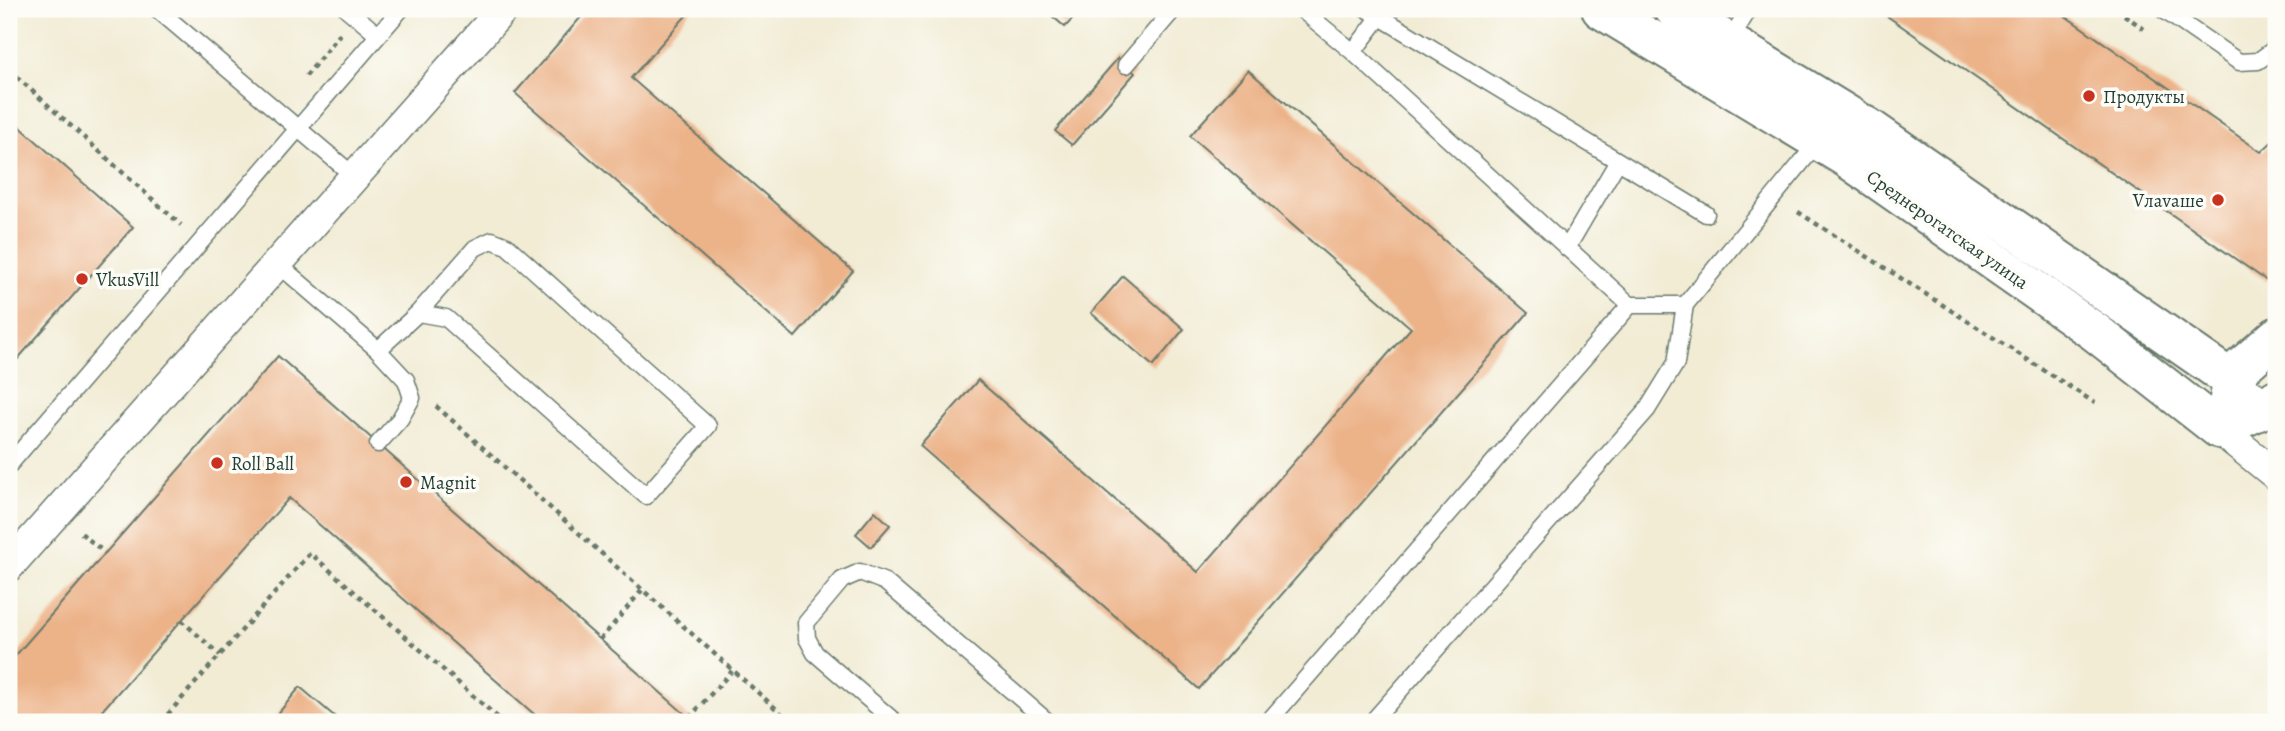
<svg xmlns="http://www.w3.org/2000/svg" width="2285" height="731" viewBox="0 0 2285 731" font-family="Alegreya,serif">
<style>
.building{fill:#ecb288}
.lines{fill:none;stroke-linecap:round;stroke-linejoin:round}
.lane-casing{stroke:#697a6c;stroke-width:19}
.street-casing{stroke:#697a6c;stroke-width:33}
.secondary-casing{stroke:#697a6c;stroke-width:42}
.path{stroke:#697a6c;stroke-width:4.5;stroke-dasharray:5 5;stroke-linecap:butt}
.lane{stroke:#fff;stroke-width:16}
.street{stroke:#fff;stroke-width:30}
.secondary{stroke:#fff;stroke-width:38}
.poi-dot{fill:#c8321e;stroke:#fdfcf7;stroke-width:2.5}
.labels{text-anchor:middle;stroke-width:7;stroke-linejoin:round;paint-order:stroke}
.poi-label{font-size:19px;fill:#1f3d34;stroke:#fdfcf7;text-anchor:start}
.street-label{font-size:19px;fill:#1f3d34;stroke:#fdfcf7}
</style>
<rect width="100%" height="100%" fill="#fdfcf7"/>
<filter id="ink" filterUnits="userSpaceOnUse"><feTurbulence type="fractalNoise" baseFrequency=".0143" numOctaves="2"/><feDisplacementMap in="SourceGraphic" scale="14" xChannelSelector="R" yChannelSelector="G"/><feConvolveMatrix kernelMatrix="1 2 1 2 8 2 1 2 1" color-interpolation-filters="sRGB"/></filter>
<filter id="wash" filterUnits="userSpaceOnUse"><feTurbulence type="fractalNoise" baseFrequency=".00686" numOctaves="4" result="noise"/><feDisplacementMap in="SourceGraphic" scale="28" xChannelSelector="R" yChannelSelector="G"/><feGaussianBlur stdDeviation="1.57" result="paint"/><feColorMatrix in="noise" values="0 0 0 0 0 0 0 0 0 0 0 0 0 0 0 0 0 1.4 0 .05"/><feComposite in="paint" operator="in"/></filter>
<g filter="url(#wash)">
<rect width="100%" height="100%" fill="#f2ecd5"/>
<g id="blocks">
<path class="building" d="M 588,9 L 692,9 L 631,78 L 853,271 L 795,337 L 515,93 Z
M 1044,9 L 1082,9 L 1065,27 Z
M 1877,9 L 2055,9 L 2261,152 L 2276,138 L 2276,272 L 2267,281 Z
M 1118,58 L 1135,73 L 1072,145 L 1055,131 Z
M 1248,70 L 1528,313 L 1199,689 L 920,446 L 978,380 L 1198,572 L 1395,346 L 1411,328 L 1190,136 Z
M 9,117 L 133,227 L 9,369 Z
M 1123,276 L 1184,329 L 1153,366 L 1091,313 Z
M 278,356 L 694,722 L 543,722 L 289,498 L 92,722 L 9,722 L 9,663 Z
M 875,511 L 890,525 L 871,547 L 856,534 Z
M 300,687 L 340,721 L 339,722 L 271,722 Z"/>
</g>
</g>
<g filter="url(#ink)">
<use href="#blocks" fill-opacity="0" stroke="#697a6c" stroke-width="2"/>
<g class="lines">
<defs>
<path id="lane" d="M 157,9 L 354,176
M 347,9 L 378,35
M 1301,9 L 1353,52 L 1630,305 L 1685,305 L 1819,141
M 1367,9 L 1706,214
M 2162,9 L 2239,62 L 2258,61 L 2276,48
M 1728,43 L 1749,9
M 1353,52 L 1385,10
M 1126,65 L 1174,9
M 1567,248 L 1618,161
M 278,264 L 378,350 L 418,313 L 475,248 L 492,240 L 507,246 L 708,426 L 646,496 L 446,318 L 418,313
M 378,444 L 400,419 L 412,398 L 406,380 L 378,350
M 9,465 L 401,9
M 895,722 L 815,653 L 807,638 L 806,623 L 842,580 L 860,572 L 885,582 L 1048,722
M 1268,722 L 1630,305
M 1372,722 L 1647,410 L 1676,363 L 1685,305"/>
<path id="street" d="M 2276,414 L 2229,378 L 2219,429 L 2276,475
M 9,566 L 503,9"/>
<path id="secondary" d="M 1601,9 L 1847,158 L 2095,332 L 2219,429 L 2267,407 L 2276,399
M 1674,9 L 1872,130 L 2229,378 L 2276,337"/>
</defs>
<use href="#lane" class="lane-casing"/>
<use href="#street" class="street-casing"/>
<use href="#secondary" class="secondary-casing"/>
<path class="path" d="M 2116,9 L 2144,29
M 9,70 L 181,225
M 306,76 L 340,34
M 1798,212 L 2095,403
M 436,406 L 791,722
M 81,533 L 105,553
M 181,620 L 220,655
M 600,640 L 643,589
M 689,718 L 732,671
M 161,722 L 310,553 L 503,722
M 527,722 L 534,714"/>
<use href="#lane" class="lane"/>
<use href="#street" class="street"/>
<use href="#secondary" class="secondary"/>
</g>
</g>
<g class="poi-dot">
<circle cx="2089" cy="96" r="7"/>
<circle cx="2218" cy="200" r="7"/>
<circle cx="82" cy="279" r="7"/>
<circle cx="217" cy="463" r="7"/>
<circle cx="406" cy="482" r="7"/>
</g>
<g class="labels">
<g class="poi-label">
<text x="2103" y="103">Продукты</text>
<text x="2204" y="207" text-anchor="end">Vлаvаше</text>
<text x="96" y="286">VkusVill</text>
<text x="231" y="470">Roll Ball</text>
<text x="420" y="489">Magnit</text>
</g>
<g class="street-label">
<text transform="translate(1948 229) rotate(35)" y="7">Среднерогатская улица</text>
</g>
</g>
<rect width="2285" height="731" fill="none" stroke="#fdfcf7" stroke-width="35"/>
</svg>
